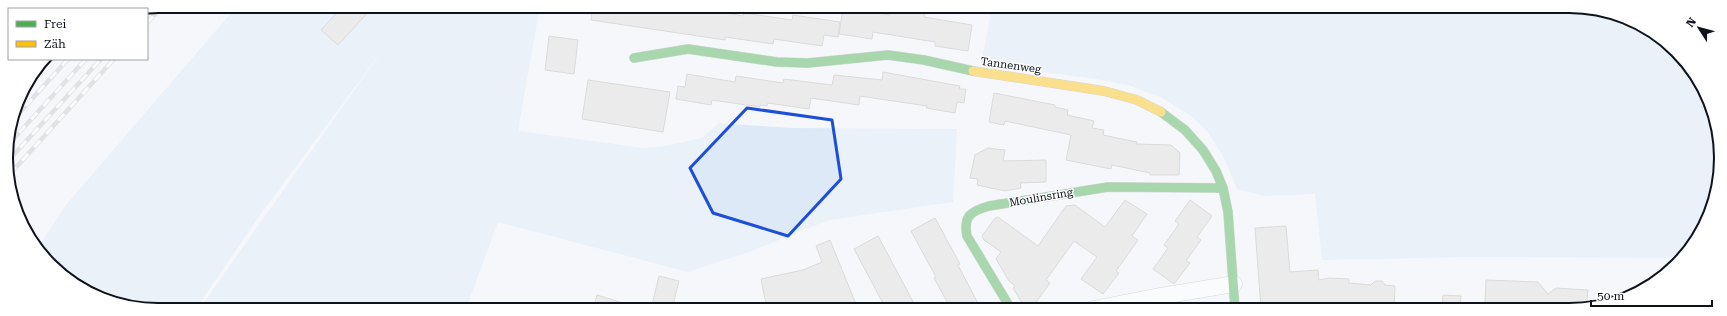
<svg xmlns="http://www.w3.org/2000/svg" width="1727" height="316" viewBox="0 0 1727 316" font-family="'Roboto Serif',serif">
<style>
.green{fill:#dee9f8}
.building{fill:#e0dcda;stroke:#bab7b5}
.lines{fill:none;stroke-linecap:round;stroke-linejoin:round}
.street-casing{stroke:#b1b4b9;stroke-width:17}
.fast-casing{stroke:#b1b4b9;stroke-width:10}
.slow-casing{stroke:#b1b4b9;stroke-width:10}
.street{stroke:#fefefe;stroke-width:16}
.fast{stroke:#4caf50;stroke-width:9}
.slow{stroke:#ffc107;stroke-width:9}
.rail-casing{stroke:#c7c7c9;stroke-width:4.5}
.rail{stroke:#fff;stroke-width:3;stroke-dasharray:9;stroke-linecap:butt}
.marked{fill:none;stroke:#1d4ed8;stroke-width:3;stroke-linejoin:round}
.labels{text-anchor:middle;stroke-width:3;stroke-linejoin:round;paint-order:stroke}
.street-label{font-size:11px;fill:#0e131b;stroke:#fff}
.rim{fill:none;stroke:#0e131b;stroke-width:2}
</style>
<rect width="100%" height="100%" fill="#f5f7fa"/>
<path class="green" d="M 237,6 L 540,6 L 518,131 L 644,148 L 665,146 L 702,138 L 719,123 L 791,128 L 957,129 L 953,202 L 829,220 L 749,252 L 688,272 L 498,222 L 466,309 L 199,309 L 387,44 L 260,215 L 196,309 L 138,309 L 82,290 L 44,258 L 38,248 L 65,206 Z
M 992,7 L 1589,7 L 1645,26 L 1689,65 L 1716,118 L 1720,178 L 1705,225 L 1682,258 L 1471,257 L 1322,260 L 1315,194 L 1265,196 L 1237,189 L 1223,156 L 1206,130 L 1191,116 L 1162,98 L 1128,85 L 1096,79 L 981,64 Z"/>
<path class="building" d="M 343,6 L 374,6 L 338,45 L 321,30 Z
M 593,6 L 689,6 L 743,16 L 744,13 L 792,20 L 793,15 L 840,22 L 838,37 L 824,35 L 822,46 L 774,39 L 773,44 L 725,37 L 725,40 L 591,20 Z
M 843,8 L 890,15 L 891,8 L 925,13 L 924,17 L 972,25 L 968,51 L 935,46 L 935,42 L 873,32 L 872,39 L 839,34 Z
M 549,36 L 578,40 L 574,74 L 545,70 Z
M 883,72 L 960,86 L 959,89 L 966,89 L 964,103 L 957,102 L 955,113 L 926,108 L 927,106 L 860,96 L 859,105 L 811,98 L 809,109 L 768,103 L 767,106 L 760,105 L 760,107 L 712,100 L 711,105 L 676,99 L 678,86 L 685,87 L 687,74 L 735,82 L 736,76 L 783,83 L 784,79 L 832,85 L 834,75 L 882,80 Z
M 588,80 L 670,92 L 663,132 L 582,119 Z
M 994,93 L 1055,105 L 1055,107 L 1068,110 L 1067,115 L 1094,121 L 1092,128 L 1104,130 L 1103,135 L 1137,142 L 1136,144 L 1171,145 L 1180,153 L 1179,175 L 1150,175 L 1150,173 L 1112,165 L 1111,169 L 1066,160 L 1071,135 L 1005,121 L 1004,125 L 989,122 Z
M 988,148 L 1005,150 L 1003,161 L 1046,160 L 1046,182 L 1020,183 L 1021,188 L 1005,191 L 977,185 L 978,179 L 970,178 L 975,155 Z
M 1125,200 L 1147,214 L 1132,236 L 1138,240 L 1116,271 L 1119,273 L 1103,294 L 1081,279 L 1097,257 L 1074,241 L 1046,280 L 1050,283 L 1031,309 L 1023,309 L 1022,303 L 1013,288 L 1015,286 L 1009,281 L 996,259 L 1001,252 L 984,240 L 982,236 L 995,218 L 998,217 L 1038,246 L 1066,206 L 1075,205 L 1105,227 Z
M 1190,200 L 1212,216 L 1197,237 L 1201,240 L 1186,261 L 1190,263 L 1174,284 L 1153,269 L 1168,248 L 1164,245 L 1179,224 L 1175,221 Z
M 935,218 L 960,264 L 958,265 L 981,309 L 951,309 L 934,278 L 936,277 L 911,231 Z
M 1286,226 L 1290,272 L 1318,270 L 1319,280 L 1329,278 L 1349,279 L 1349,283 L 1371,285 L 1375,281 L 1382,281 L 1385,285 L 1395,286 L 1394,310 L 1337,310 L 1337,308 L 1261,309 L 1255,228 Z
M 878,236 L 917,309 L 886,309 L 854,249 Z
M 830,240 L 858,309 L 767,309 L 761,279 L 803,270 L 822,262 L 816,246 Z
M 659,276 L 679,281 L 672,309 L 651,309 Z
M 1486,280 L 1538,282 L 1548,294 L 1556,288 L 1588,290 L 1586,308 L 1579,310 L 1486,310 L 1487,303 L 1485,303 Z
M 597,295 L 633,306 L 632,309 L 593,309 Z
M 1443,295 L 1461,296 L 1460,310 L 1442,310 Z"/>
<g class="lines">
<defs>
<path id="street" d="M 1093,309 L 1155,297 L 1234,284"/>
<path id="fast" d="M 634,58 L 688,49 L 777,62 L 808,63 L 888,55 L 924,60 L 973,71
M 1161,112 L 1185,130 L 1203,150 L 1216,171 L 1223,188 L 1228,212 L 1235,309
M 1011,309 L 967,236 C 963,216 971,211 989,206 L 1108,187 L 1223,188"/>
<path id="slow" d="M 973,71 L 1104,91 L 1137,100 L 1161,112"/>
</defs>
<use href="#street" class="street-casing"/>
<use href="#fast" class="fast-casing"/>
<use href="#slow" class="slow-casing"/>
<use href="#street" class="street"/>
<use href="#fast" class="fast"/>
<use href="#slow" class="slow"/>
<defs>
<path id="rail" d="M 146,9 L 147,8
M 147,23 L 163,6
M 14,119 L 68,59
M 7,146 L 86,59
M 8,161 L 101,59
M 10,174 L 114,59"/>
</defs>
<use href="#rail" class="rail-casing"/>
<use href="#rail" class="rail"/>
</g>
<path d="M0 0H1727V316H0ZM 747,108 L 832,120 L 841,179 L 788,236 L 713,213 L 690,168 Z" fill="#f5f7fa" fill-opacity=".55" fill-rule="evenodd"/>
<path class="marked" d="M 747,108 L 832,120 L 841,179 L 788,236 L 713,213 L 690,168 Z"/>
<g class="labels">
<g class="street-label">
<text transform="translate(1011 65) rotate(8)" y="4">Tannenweg</text>
<text transform="translate(1041 197) rotate(-10)" y="4">Moulinsring</text>
</g>
</g>
<path d="M0 0H1727V316H0ZM158 13H1569A145 145 0 0 1 1714 158V158A145 145 0 0 1 1569 303H158A145 145 0 0 1 13 158V158A145 145 0 0 1 158 13Z" fill="#fff" fill-rule="evenodd"/>
<path class="rim" d="M158 13H1569A145 145 0 0 1 1714 158V158A145 145 0 0 1 1569 303H158A145 145 0 0 1 13 158V158A145 145 0 0 1 158 13Z"/>
<rect x="8" y="8" width="140" height="52" fill="#ffffff" stroke="#9fa1a4"/>
<rect x="16" y="21" width="20" height="6" fill="#4caf50" stroke="#9fa1a4"/>
<text x="44" y="28" font-size="12" fill="#0e131b">Frei</text>
<rect x="16" y="41" width="20" height="6" fill="#ffc107" stroke="#9fa1a4"/>
<text x="44" y="48" font-size="12" fill="#0e131b">Zäh</text>
<g transform="translate(1699 28) rotate(306)" stroke="#ffffff" stroke-width="3" paint-order="stroke">
<path d="M0-3L7 15L0 10L-7 15Z" fill="#0e131b"/>
<text y="-6" font-size="11" font-weight="bold" text-anchor="middle" fill="#0e131b">N</text>
</g>
<path d="M1591 300v6h121v-6" fill="none" stroke="#0e131b" stroke-width="2"/>
<text x="1597" y="300" font-size="12" fill="#0e131b" stroke="#ffffff" stroke-width="3" paint-order="stroke">50 m</text>
</svg>
